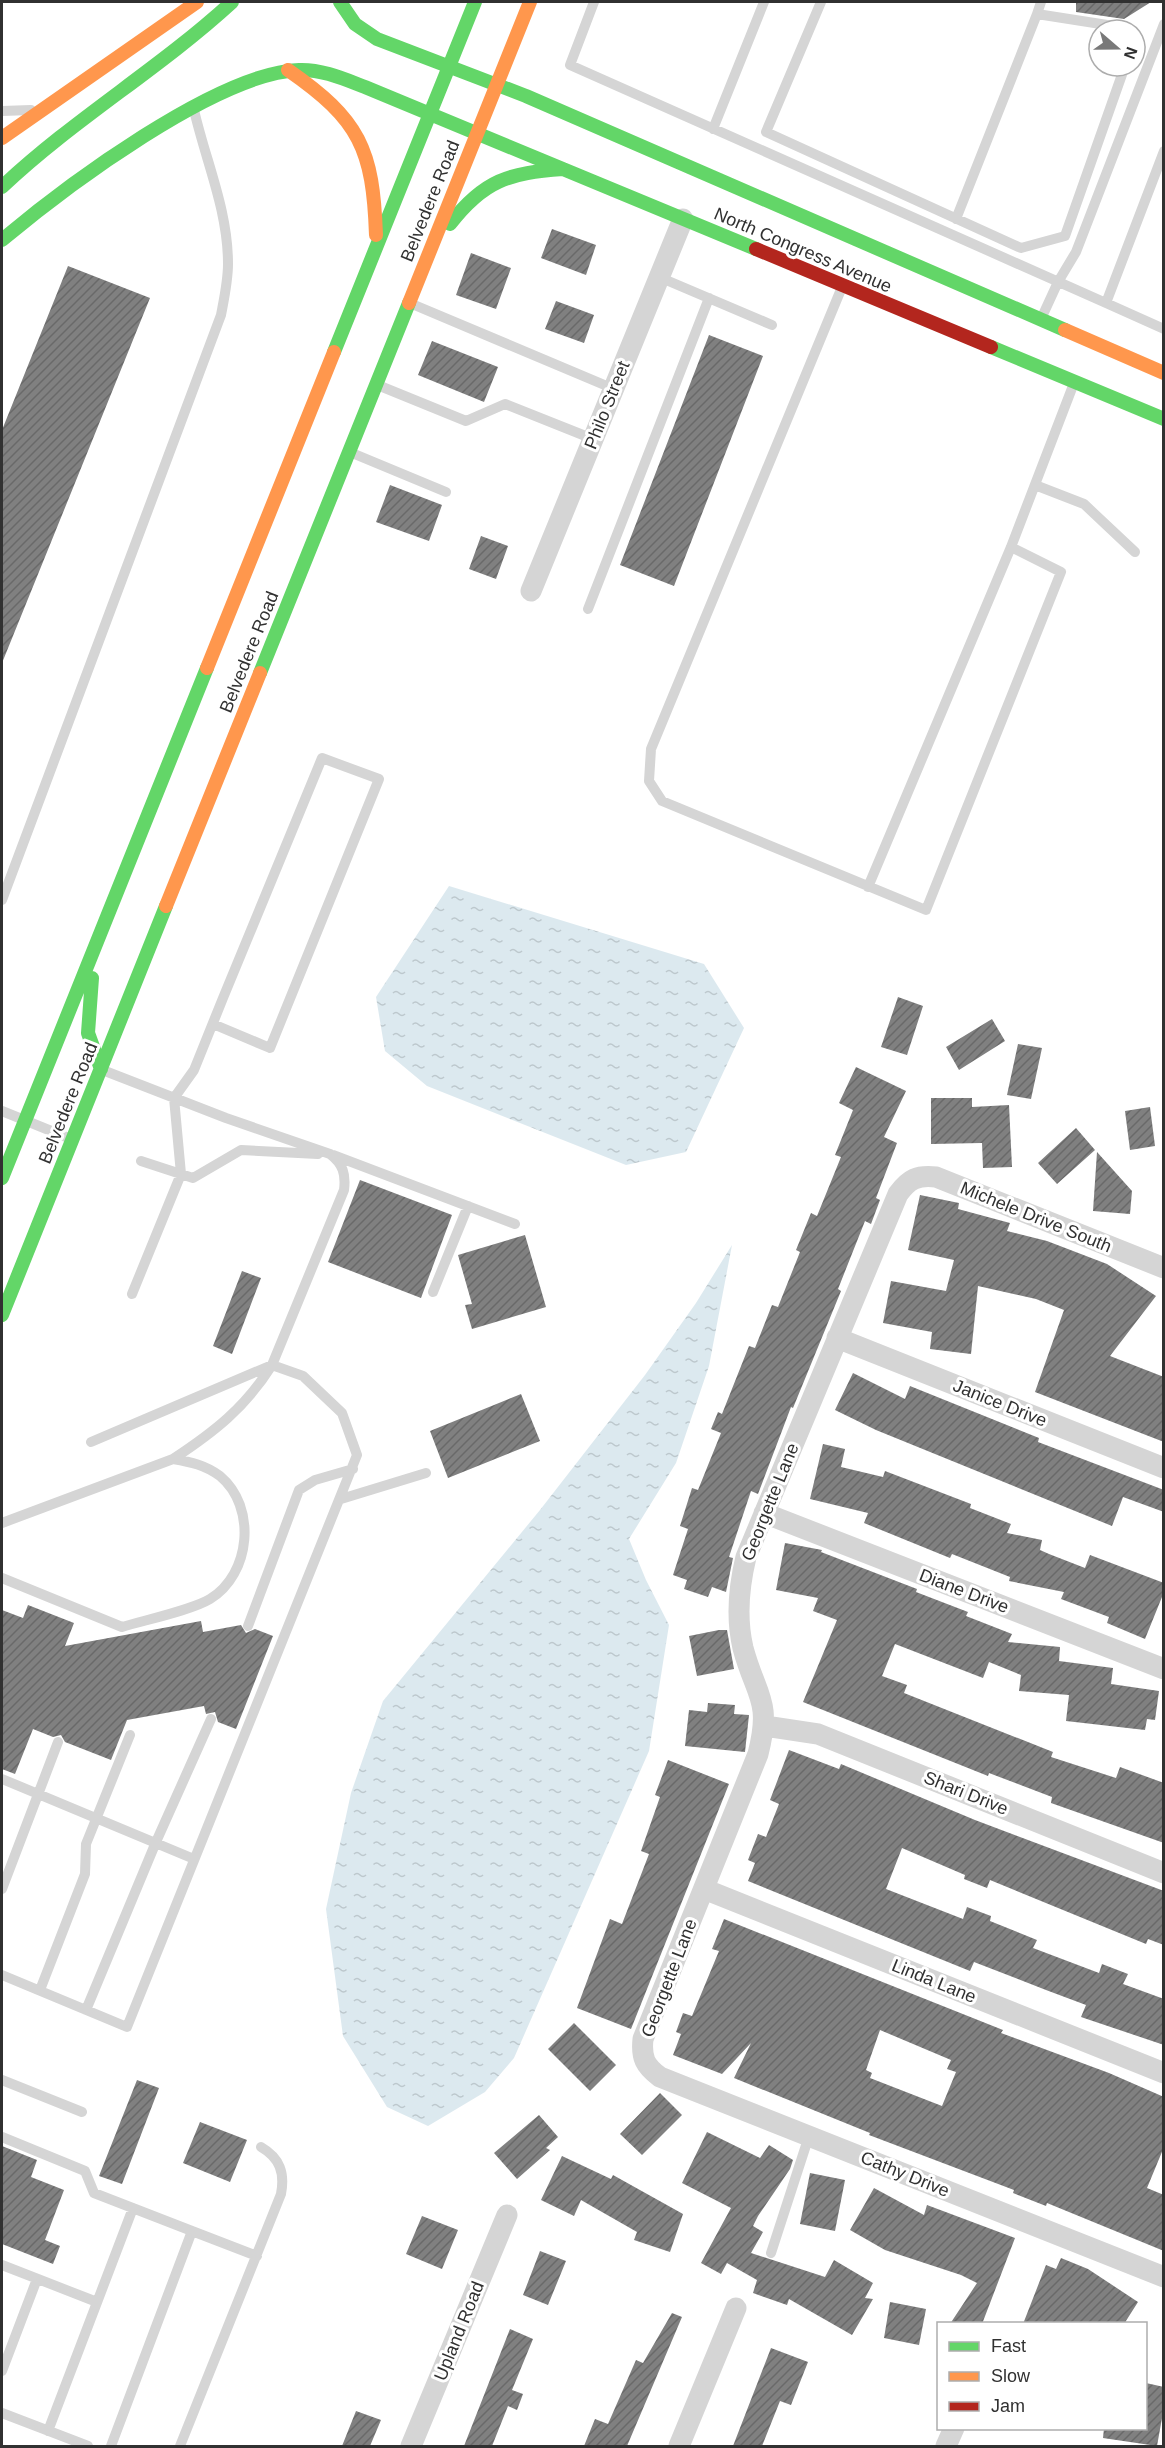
<svg xmlns="http://www.w3.org/2000/svg" width="1165" height="2448" viewBox="0 0 1165 2448" font-family="Arial,sans-serif">
<style>
.water{fill:url(#water-ripples)}
.building{fill:url(#building-hatch);fill-rule:evenodd}
.lines{fill:none;stroke-linecap:round;stroke-linejoin:round}
.lane{stroke:#d5d5d5;stroke-width:10}
.street{stroke:#d5d5d5;stroke-width:21}
.fast{stroke:#63d668;stroke-width:14}
.slow{stroke:#ff974d;stroke-width:14}
.jam{stroke:#b3261e;stroke-width:14}
.labels{text-anchor:middle;stroke-width:6;stroke-linejoin:round;paint-order:stroke}
.street-label{font-size:18px;fill:#313131;stroke:#fff}
</style>
<defs>
<pattern id="water-ripples" width="26" height="14" patternUnits="userSpaceOnUse" patternTransform="scale(1.5)"><rect width="26" height="14" fill="#dce9ef"/><path d="M2 4q2-2 4 0t4 0M15 11q2-2 4 0t4 0" fill="none" stroke="#bdc8cd"/></pattern>
<pattern id="building-hatch" width="6" height="6" patternUnits="userSpaceOnUse" patternTransform="scale(1.5)"><rect width="6" height="6" fill="#808080"/><path d="M-1 1l2-2M0 6l6-6M5 7l2-2" fill="none" stroke="#696969"/></pattern>
</defs>
<rect width="100%" height="100%" fill="#fff"/>
<path class="water" d="M 449,886 L 704,964 L 744,1028 L 686,1152 L 626,1165 L 427,1086 L 385,1051 L 376,997 Z
M 732,1245 L 709,1366 L 676,1463 L 629,1539 L 646,1580 L 669,1625 L 649,1751 L 514,2058 L 485,2092 L 428,2126 L 387,2107 L 343,2036 L 326,1909 L 351,1793 L 383,1701 L 540,1510 L 645,1375 L 696,1303 Z"/>
<path class="building" d="M 1076,2 L 1151,2 L 1124,19 L 1076,12 Z
M 552,229 L 596,245 L 586,275 L 541,258 Z
M 471,253 L 511,268 L 496,309 L 456,295 Z
M 68,266 L 150,298 L 2,663 L 2,430 Z
M 556,301 L 594,315 L 584,343 L 545,329 Z
M 709,335 L 763,356 L 674,586 L 620,565 Z
M 432,341 L 498,367 L 484,402 L 418,375 Z
M 390,485 L 442,505 L 429,541 L 376,522 Z
M 481,536 L 508,546 L 496,579 L 469,569 Z
M 898,997 L 923,1006 L 907,1055 L 881,1047 Z
M 992,1019 L 1005,1041 L 959,1070 L 946,1047 Z
M 1018,1044 L 1042,1048 L 1031,1099 L 1007,1095 Z
M 856,1067 L 906,1091 L 884,1137 L 897,1143 L 876,1198 L 880,1200 L 871,1224 L 865,1221 L 838,1289 L 841,1291 L 793,1408 L 791,1407 L 758,1494 L 751,1491 L 729,1557 L 733,1558 L 726,1592 L 712,1587 L 708,1597 L 684,1589 L 687,1580 L 673,1575 L 688,1529 L 680,1526 L 692,1488 L 698,1490 L 721,1433 L 711,1429 L 718,1412 L 722,1414 L 749,1346 L 755,1348 L 772,1305 L 778,1307 L 800,1252 L 796,1250 L 811,1213 L 817,1216 L 841,1157 L 835,1155 L 853,1110 L 839,1103 Z
M 931,1098 L 972,1098 L 972,1107 L 1009,1105 L 1012,1167 L 983,1168 L 982,1143 L 931,1144 Z
M 1150,1107 L 1155,1146 L 1130,1150 L 1125,1111 Z
M 1076,1128 L 1095,1150 L 1057,1184 L 1038,1163 Z
M 1097,1152 L 1132,1191 L 1130,1214 L 1093,1211 Z
M 360,1180 L 452,1215 L 421,1298 L 328,1262 Z
M 920,1195 L 959,1203 L 958,1209 L 1010,1223 L 1007,1231 L 1047,1241 L 1107,1264 L 1156,1296 L 1110,1356 L 1164,1377 L 1164,1442 L 1035,1392 L 1064,1310 L 1036,1299 L 978,1286 L 971,1354 L 930,1349 L 932,1332 L 883,1323 L 891,1281 L 946,1291 L 954,1260 L 908,1250 Z
M 525,1235 L 546,1307 L 472,1329 L 465,1305 L 472,1304 L 458,1255 Z
M 242,1271 L 261,1278 L 232,1354 L 213,1346 Z
M 853,1373 L 905,1399 L 910,1386 L 1039,1438 L 1038,1442 L 1164,1490 L 1164,1512 L 1123,1497 L 1112,1526 L 876,1430 L 835,1410 Z
M 521,1394 L 540,1441 L 448,1478 L 430,1431 Z
M 823,1444 L 845,1449 L 841,1467 L 883,1477 L 885,1471 L 971,1504 L 970,1508 L 1011,1524 L 1007,1533 L 1042,1540 L 1040,1550 L 1049,1554 L 1085,1568 L 1090,1555 L 1164,1583 L 1164,1592 L 1145,1639 L 1107,1623 L 1109,1617 L 1061,1599 L 1064,1592 L 1009,1581 L 1010,1577 L 952,1554 L 950,1558 L 864,1523 L 868,1513 L 810,1499 Z
M 785,1543 L 822,1550 L 821,1552 L 917,1589 L 916,1592 L 968,1612 L 966,1616 L 1012,1634 L 1008,1642 L 1060,1647 L 1059,1661 L 1113,1668 L 1111,1684 L 1159,1691 L 1155,1720 L 1147,1719 L 1145,1730 L 1066,1721 L 1069,1695 L 1019,1691 L 1021,1675 L 989,1662 L 983,1678 L 895,1644 L 882,1676 L 907,1685 L 904,1693 L 1053,1752 L 1051,1757 L 1116,1778 L 1120,1767 L 1164,1783 L 1164,1843 L 1051,1803 L 1052,1797 L 989,1773 L 988,1776 L 803,1702 L 837,1620 L 813,1611 L 818,1598 L 776,1590 Z
M 28,1605 L 74,1623 L 65,1646 L 201,1621 L 203,1632 L 241,1625 L 246,1633 L 255,1629 L 273,1636 L 236,1729 L 218,1722 L 215,1712 L 206,1714 L 204,1706 L 127,1720 L 111,1760 L 65,1742 L 61,1735 L 53,1737 L 33,1729 L 15,1774 L 2,1769 L 2,1610 L 23,1618 Z
M 719,1630 L 727,1630 L 734,1669 L 697,1676 L 689,1636 Z
M 708,1703 L 735,1705 L 734,1714 L 749,1715 L 745,1752 L 685,1746 L 689,1710 L 707,1712 Z
M 789,1750 L 839,1769 L 841,1764 L 975,1820 L 1164,1891 L 1164,1945 L 1148,1939 L 1146,1944 L 990,1880 L 987,1888 L 964,1879 L 965,1875 L 902,1848 L 886,1889 L 963,1919 L 967,1907 L 991,1916 L 990,1921 L 1037,1940 L 1033,1948 L 1099,1973 L 1102,1964 L 1128,1974 L 1123,1984 L 1164,1999 L 1164,2045 L 1081,2017 L 1086,2005 L 1046,1990 L 974,1962 L 970,1971 L 748,1881 L 755,1863 L 748,1860 L 758,1834 L 766,1837 L 779,1804 L 770,1800 Z
M 668,1760 L 729,1784 L 631,2029 L 577,2008 L 610,1919 L 622,1924 L 649,1854 L 641,1851 L 660,1797 L 655,1795 Z
M 724,1919 L 1003,2030 L 1001,2033 L 1109,2073 L 1164,2097 L 1164,2147 L 1147,2188 L 1164,2195 L 1164,2251 L 1047,2203 L 1046,2206 L 1013,2193 L 1014,2190 L 869,2135 L 870,2133 L 734,2078 L 751,2043 L 722,2074 L 673,2055 L 681,2034 L 676,2032 L 683,2013 L 692,2016 L 719,1951 L 712,1949 ZM 880,2030 L 951,2060 L 947,2069 L 956,2072 L 942,2106 L 870,2078 L 872,2073 L 866,2070 Z
M 574,2023 L 616,2065 L 590,2091 L 548,2049 Z
M 137,2080 L 159,2088 L 122,2184 L 99,2176 Z
M 660,2093 L 682,2115 L 642,2155 L 620,2134 Z
M 539,2115 L 558,2137 L 546,2148 L 550,2150 L 517,2179 L 494,2153 Z
M 200,2122 L 247,2140 L 230,2182 L 183,2163 Z
M 707,2132 L 760,2158 L 769,2145 L 793,2160 L 790,2169 L 758,2216 L 753,2226 L 763,2232 L 751,2253 L 825,2277 L 834,2260 L 873,2283 L 865,2298 L 873,2299 L 852,2335 L 789,2299 L 787,2305 L 753,2293 L 757,2280 L 727,2263 L 721,2274 L 701,2263 L 731,2208 L 682,2183 Z
M 2,2146 L 37,2160 L 31,2177 L 64,2190 L 45,2240 L 60,2246 L 53,2264 L 2,2244 Z
M 562,2156 L 611,2179 L 613,2175 L 683,2214 L 670,2252 L 634,2240 L 637,2232 L 581,2200 L 574,2216 L 541,2200 Z
M 810,2173 L 845,2180 L 835,2231 L 800,2224 Z
M 874,2188 L 924,2215 L 927,2205 L 1015,2238 L 982,2324 L 950,2324 L 977,2283 L 961,2275 L 885,2250 L 850,2230 Z
M 422,2216 L 458,2230 L 442,2269 L 406,2254 Z
M 540,2251 L 566,2261 L 548,2305 L 523,2295 Z
M 1061,2258 L 1088,2269 L 1138,2302 L 1124,2324 L 1023,2324 L 1046,2265 L 1056,2269 Z
M 890,2302 L 926,2309 L 919,2345 L 884,2338 Z
M 672,2313 L 682,2317 L 627,2446 L 584,2446 L 595,2419 L 608,2424 L 636,2360 L 643,2363 Z
M 510,2329 L 533,2339 L 512,2390 L 523,2394 L 517,2410 L 508,2406 L 492,2446 L 464,2446 Z
M 771,2348 L 808,2362 L 791,2405 L 780,2401 L 762,2446 L 733,2446 Z
M 1146,2383 L 1164,2387 L 1164,2407 L 1157,2446 L 1103,2438 L 1104,2428 L 1146,2428 Z
M 356,2411 L 381,2420 L 370,2446 L 342,2446 Z"/>
<g class="lines">
<path class="lane" d="M 594,2 L 570,65 L 1106,303
M 821,2 L 766,132 L 1021,248 L 1065,236 L 1125,66
M 1041,2 L 1037,14 L 1120,27 L 1120,30
M 2,111 L 31,110
M 713,129 L 764,2
M 1164,151 L 1106,303 L 1164,329
M 956,219 L 1037,14
M 659,277 L 772,325
M 842,287 L 651,749 L 649,781 L 662,801 L 926,910 L 1061,572 L 1011,547
M 412,304 L 614,389
M 1041,319 L 1058,282 L 1076,252 L 1164,24
M 380,386 L 466,421 L 505,404 L 593,439
M 352,453 L 446,492
M 1035,485 L 1084,504 L 1135,552
M 588,609 L 709,298
M 868,887 L 1011,547 L 1074,383
M 2,900 L 221,315 C 224,299 228,281 228,264 C 228,210 206,162 194,110
M 105,1071 L 226,1118 L 330,1154 C 343,1164 346,1174 344,1190 L 272,1365 C 245,1408 214,1432 173,1459
M 2,1111 L 71,1139
M 333,1155 L 515,1224
M 141,1161 L 193,1178 L 241,1150 L 318,1154
M 433,1292 L 468,1206
M 132,1294 L 181,1174 L 174,1098 L 194,1070 L 223,998 L 322,758 L 379,779 L 270,1048 L 213,1024
M 341,1499 L 426,1473
M 2,1523 L 173,1459 C 191,1462 205,1465 220,1476 C 257,1507 251,1574 210,1599 C 192,1610 145,1620 122,1627 L 2,1578
M 248,1626 L 299,1490 L 315,1480 L 353,1469
M 2,1779 L 194,1859
M 2,1889 L 58,1742
M 2,1975 L 127,2027 L 357,1455 L 342,1413 L 303,1376 L 272,1365 L 91,1442
M 40,1990 L 85,1874 L 86,1844 L 130,1735
M 86,2010 L 156,1842 L 211,1719
M 2,2080 L 82,2112
M 2,2137 L 85,2171 L 94,2193 L 192,2231
M 771,2253 L 809,2136
M 2,2265 L 97,2302
M 2,2371 L 37,2279
M 2,2413 L 88,2446
M 48,2431 L 133,2208
M 111,2446 L 192,2231 L 257,2256
M 180,2446 L 281,2194 C 285,2173 280,2158 261,2147"/>
<path class="street" d="M 531,591 L 683,219
M 1164,1268 L 936,1177 C 917,1175 909,1179 898,1194 L 746,1557 C 739,1586 736,1618 743,1648 C 756,1697 772,1699 758,1754 L 643,2039 C 641,2058 645,2066 660,2077 L 1164,2277
M 837,1338 L 1164,1468
M 764,1513 L 1164,1669
M 765,1726 L 818,1734 L 1164,1873
M 704,1889 L 1164,2073
M 411,2446 L 507,2215
M 679,2446 L 736,2308
M 946,2446 L 954,2428"/>
<path class="fast" d="M 340,2 L 355,24 L 377,39 L 526,96 L 1065,330
M 2,187 C 74,119 159,69 232,2
M 450,224 C 484,180 509,173 563,169
M 2,240 C 65,187 217,73 299,70 C 321,69 344,79 365,87 L 756,249
M 991,347 L 1164,419
M 334,352 L 475,2
M 260,673 L 409,303
M 92,978 L 88,1033 L 101,1069
M 2,1178 L 207,668
M 2,1315 L 166,906"/>
<path class="slow" d="M 288,70 C 360,120 373,149 376,235
M 2,138 L 197,2
M 409,303 L 530,2
M 1065,330 L 1164,373
M 207,668 L 334,352
M 166,906 L 260,673"/>
<path class="jam" d="M 756,249 L 991,347"/>
</g>
<g class="labels">
<g class="street-label">
<text transform="translate(430 201) rotate(-68)" y="6">Belvedere Road</text>
<text transform="translate(803 250) rotate(23)" y="6">North Congress Avenue</text>
<text transform="translate(607 405) rotate(-68)" y="6">Philo Street</text>
<text transform="translate(249 652) rotate(-68)" y="6">Belvedere Road</text>
<text transform="translate(68 1103) rotate(-68)" y="6">Belvedere Road</text>
<text transform="translate(1036 1217) rotate(22)" y="6">Michele Drive South</text>
<text transform="translate(1000 1403) rotate(22)" y="6">Janice Drive</text>
<text transform="translate(770 1502) rotate(-68)" y="6">Georgette Lane</text>
<text transform="translate(964 1591) rotate(21)" y="6">Diane Drive</text>
<text transform="translate(966 1793) rotate(22)" y="6">Shari Drive</text>
<text transform="translate(669 1978) rotate(-69)" y="6">Georgette Lane</text>
<text transform="translate(934 1981) rotate(22)" y="6">Linda Lane</text>
<text transform="translate(905 2174) rotate(22)" y="6">Cathy Drive</text>
<text transform="translate(459 2331) rotate(-68)" y="6">Upland Road</text>
</g>
</g>
<rect width="1165" height="2448" fill="none" stroke="#313131" stroke-width="6"/>
<rect x="937" y="2322" width="210" height="108" fill="#ffffff" stroke="#adadad" stroke-width="1.5"/>
<rect x="949" y="2342" width="30" height="9" fill="#63d668" stroke="#adadad" stroke-width="1.5"/>
<text x="991" y="2352" font-size="18" fill="#313131">Fast</text>
<rect x="949" y="2372" width="30" height="9" fill="#ff974d" stroke="#adadad" stroke-width="1.5"/>
<text x="991" y="2382" font-size="18" fill="#313131">Slow</text>
<rect x="949" y="2402" width="30" height="9" fill="#b3261e" stroke="#adadad" stroke-width="1.5"/>
<text x="991" y="2412" font-size="18" fill="#313131">Jam</text>
<g transform="translate(1117 48) rotate(110)"><circle r="28" fill="#ffffff" stroke="#adadad" stroke-width="1.5"/>
<path d="M0-4.5L10 22L0 15L-10 22Z" fill="#797979"/>
<text y="-9" font-size="16" font-weight="bold" text-anchor="middle" fill="#313131">N</text>
</g>
</svg>
